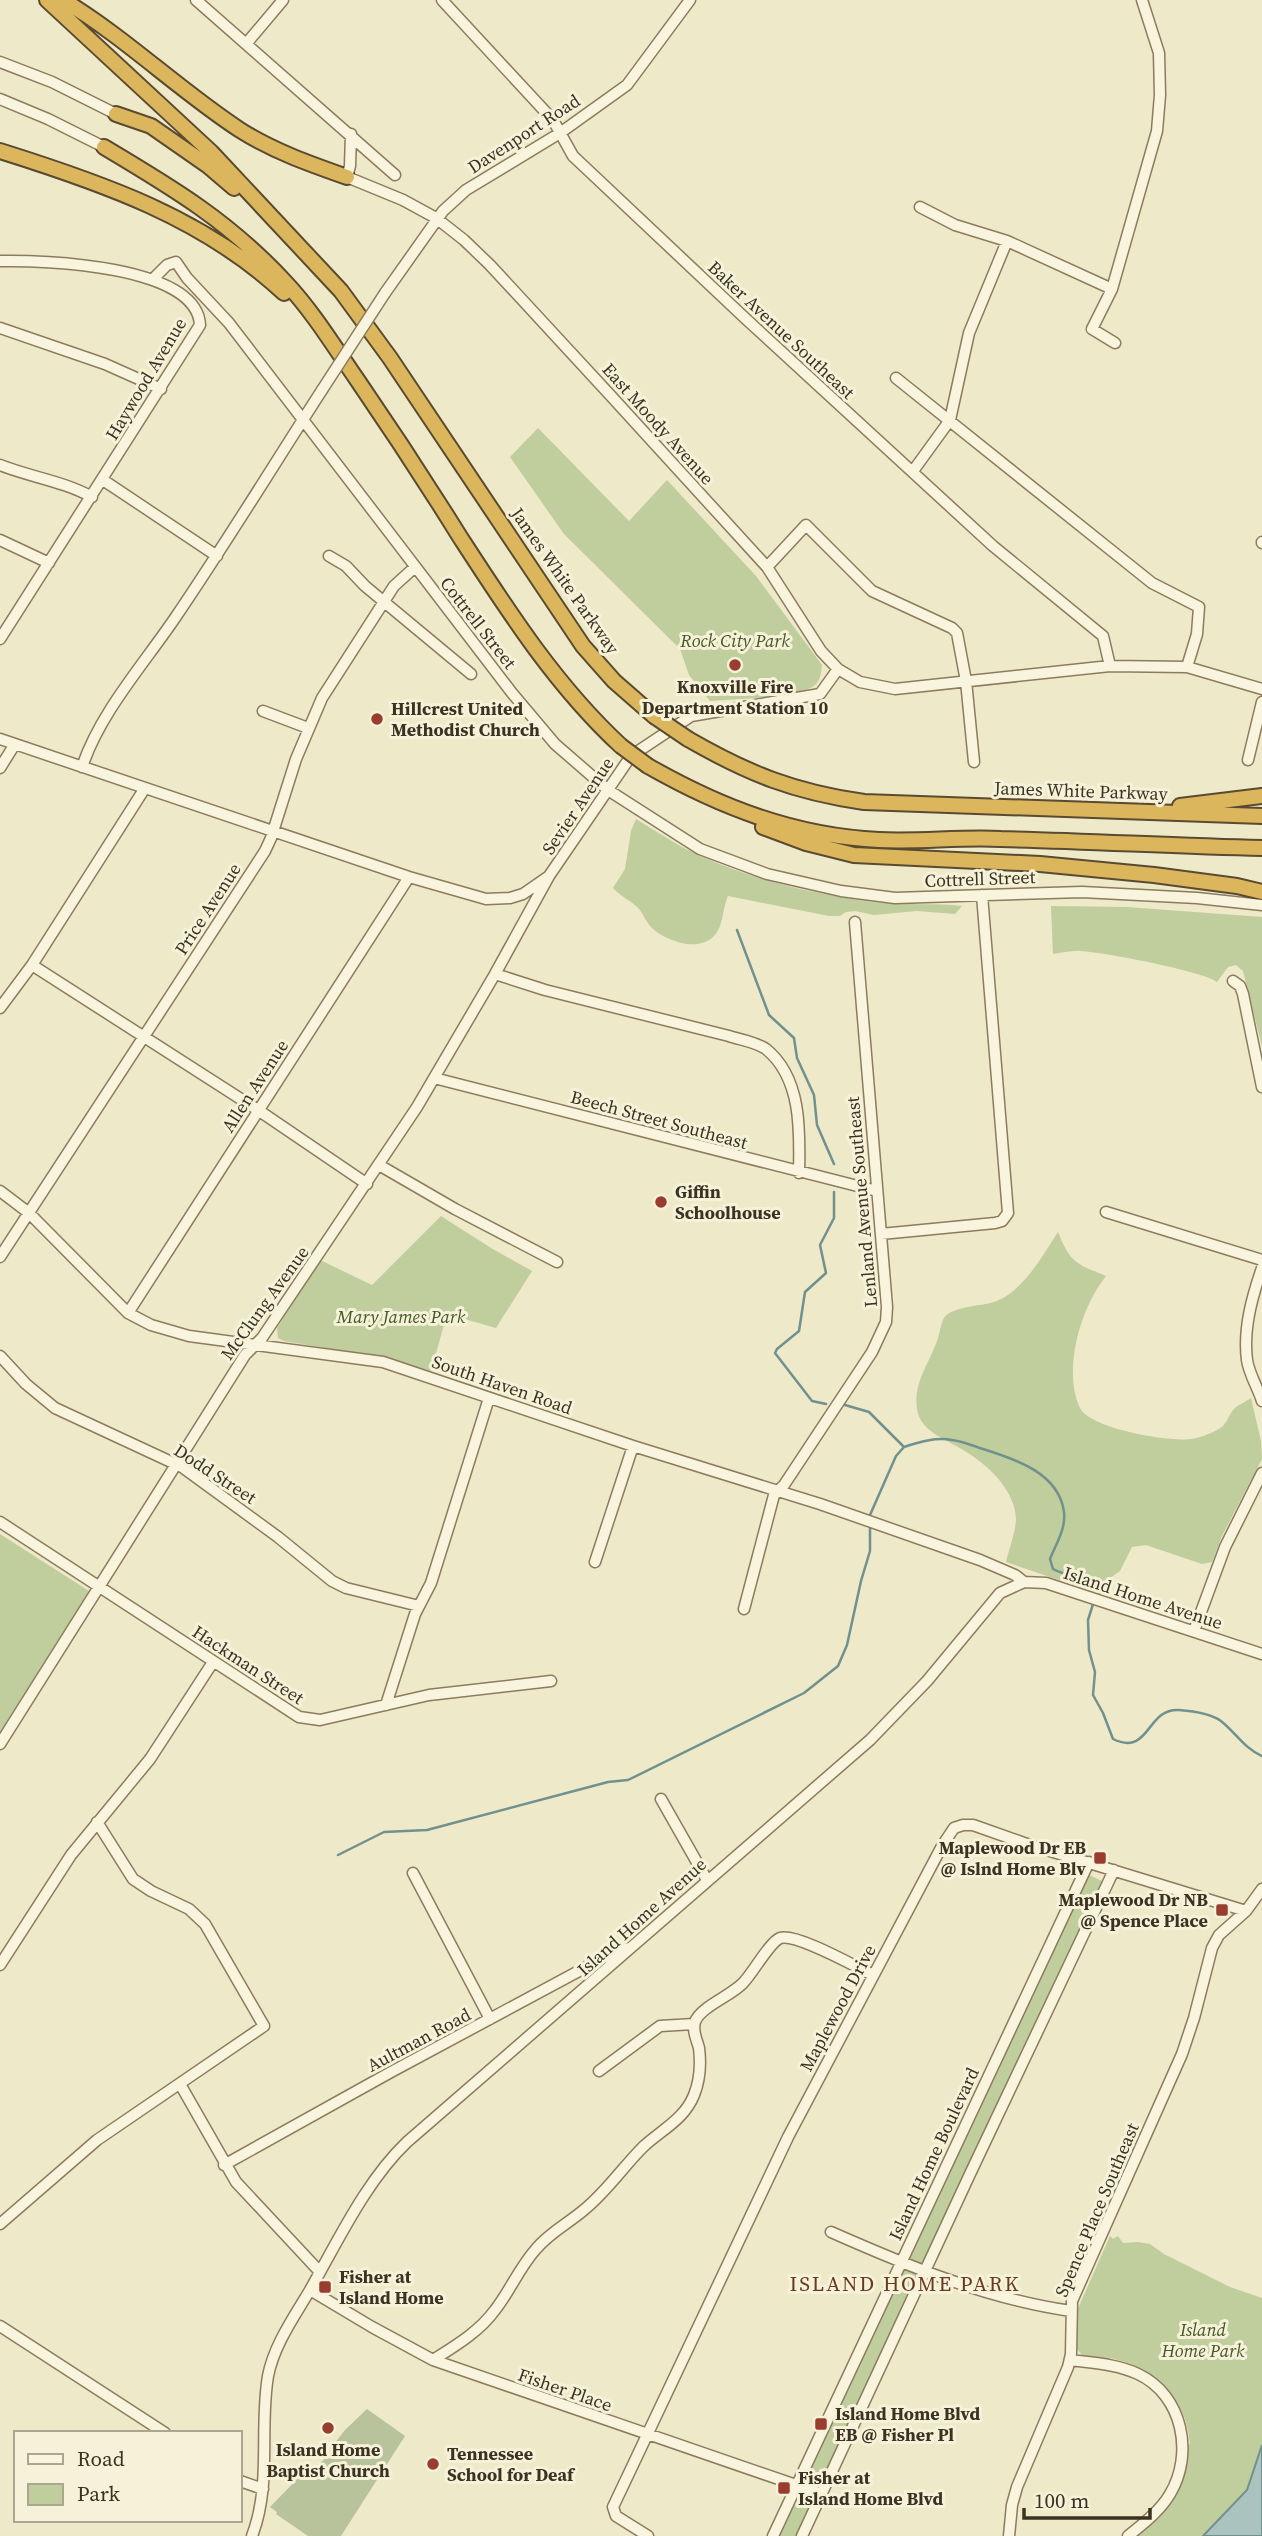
<svg xmlns="http://www.w3.org/2000/svg" width="1262" height="2536" viewBox="0 0 1262 2536" font-family="'Source Serif 4',serif">
<style>
.green{fill:#c0cd9d}
.cemetery{fill:#b8c29b}
.water{fill:#aac3bf;stroke:#70918e;stroke-width:2}
.lines{fill:none;stroke-linecap:round;stroke-linejoin:round}
.stream{stroke:#70918e;stroke-width:2.5}
.minor-casing{stroke:#8b7c5e;stroke-width:13}
.highway-casing{stroke:#594a31;stroke-width:18}
.minor{stroke:#f9f4dd;stroke-width:10}
.highway{stroke:#dbb65d;stroke-width:14}
.minor-bridge-casing{stroke:#8b7c5e;stroke-width:13;stroke-linecap:butt}
.highway-bridge-casing{stroke:#594a31;stroke-width:18;stroke-linecap:butt}
.minor-bridge{stroke:#f9f4dd;stroke-width:10}
.highway-bridge{stroke:#dbb65d;stroke-width:14}
.poi-dot{fill:#993d2e;stroke:#f6f2d9;stroke-width:2.5}
.labels{text-anchor:middle;stroke-width:6;stroke-linejoin:round;paint-order:stroke}
.street-label{font-size:18px;fill:#3c3221;stroke:#f6f2d9}
.park-label{font-size:18px;font-style:italic;fill:#455828;stroke:#f6f2d9}
.poi-label{font-size:18px;font-weight:bold;fill:#3c3221;stroke:#f6f2d9;text-anchor:start}
.quarter-label{font-size:21px;letter-spacing:2px;fill:#683a21;stroke:#f6f2d9}
</style>
<rect width="100%" height="100%" fill="#eee9c9"/>
<path class="green" d="M 538,428 L 629,521 L 667,480 L 756,576 L 822,665 C 821,673 821,679 815,685 C 800,698 732,699 710,701 L 689,675 L 680,649 L 564,534 L 510,457 Z
M 636,819 C 651,828 666,838 682,847 C 742,878 815,895 882,903 C 908,905 935,903 962,906 L 955,914 L 917,911 L 874,915 L 855,911 L 846,912 L 840,916 L 829,916 L 728,896 C 722,909 724,927 713,937 C 697,952 666,941 652,928 C 646,922 644,915 639,909 C 632,901 621,897 613,888 L 625,869 L 631,831 Z
M 1051,906 L 1127,907 L 1262,917 L 1262,1046 L 1243,971 L 1236,965 L 1228,967 L 1217,982 C 1203,971 1102,952 1081,951 C 1072,950 1062,953 1053,954 Z
M 441,1216 L 491,1248 L 532,1271 L 496,1328 L 447,1314 L 431,1371 L 384,1358 L 284,1341 L 278,1338 L 277,1328 L 320,1260 L 372,1285 Z
M 1058,1232 C 1070,1263 1077,1264 1106,1276 C 1081,1307 1062,1370 1080,1408 C 1091,1429 1169,1442 1191,1439 C 1199,1438 1210,1434 1217,1430 C 1227,1425 1227,1418 1233,1410 C 1237,1405 1246,1402 1251,1398 L 1261,1441 L 1262,1459 L 1221,1538 L 1212,1562 L 1202,1564 L 1146,1545 L 1132,1547 L 1120,1571 L 1110,1578 L 1109,1588 L 1106,1594 L 1100,1594 L 1006,1562 C 1009,1549 1015,1534 1016,1520 C 1016,1492 990,1467 968,1453 C 951,1441 920,1433 917,1409 C 913,1382 930,1363 938,1338 C 940,1332 941,1323 944,1318 C 953,1305 985,1307 999,1300 C 1025,1288 1043,1255 1058,1232 Z
M 0,1534 L 89,1591 L 0,1732 Z
M 1089,1875 L 1102,1881 L 1101,1888 L 923,2265 L 909,2261 L 908,2258 Z
M 1110,2236 L 1113,2239 L 1118,2236 L 1123,2243 L 1138,2242 L 1150,2244 L 1164,2254 L 1230,2287 L 1262,2298 L 1262,2472 L 1220,2536 L 1135,2536 L 1165,2508 L 1187,2445 L 1190,2444 C 1186,2396 1155,2368 1110,2358 L 1108,2362 L 1084,2357 L 1077,2349 L 1076,2313 Z
M 903,2269 L 918,2275 L 823,2479 L 817,2484 L 809,2482 L 805,2478 Z
M 801,2494 L 809,2496 L 811,2504 L 797,2536 L 777,2536 L 796,2497 Z"/>
<path class="cemetery" d="M 367,2409 L 405,2436 L 341,2536 L 308,2536 L 276,2514 L 277,2512 L 270,2507 L 310,2466 L 316,2467 L 333,2451 L 330,2449 L 345,2430 Z"/>
<path class="water" d="M 1262,2445 L 1262,2536 L 1203,2536 L 1247,2490 Z"/>
<g class="lines">
<path class="stream" d="M 737,930 L 769,1015 L 794,1038 L 797,1058 L 814,1095 L 817,1125 L 834,1164
M 826,1404 L 812,1401 L 775,1353 L 777,1349 L 799,1331 L 805,1292 L 826,1273 L 820,1245 L 834,1218 L 834,1192
M 845,1405 L 869,1412 L 904,1447 C 919,1442 936,1437 952,1440 C 962,1441 973,1446 983,1449 C 1015,1459 1059,1473 1064,1512 C 1066,1529 1056,1544 1050,1559 L 1053,1569 C 1066,1577 1089,1575 1097,1584
M 870,1515 L 896,1456 L 904,1447
M 1094,1601 L 1088,1620 L 1089,1650 L 1095,1672 L 1093,1695 L 1103,1713 L 1113,1739 C 1150,1757 1146,1708 1179,1710 C 1192,1711 1210,1713 1221,1721 C 1235,1732 1245,1749 1262,1756
M 338,1855 L 384,1832 L 427,1830 L 608,1782 L 628,1780 L 804,1693 L 838,1666 L 847,1645 L 861,1581 L 870,1551 L 870,1528"/>
<defs>
<path id="minor" d="M 196,0 L 395,175
M 442,0 L 553,120 L 573,156 L 746,319 L 993,546 L 1103,636 L 1110,666
M 246,44 L 283,0
M 0,62 L 52,82 L 116,114
M 0,99 L 48,119 L 104,147
M 351,134 L 350,166 L 347,177 L 403,200 L 436,218 L 464,240 L 490,265 L 611,396 L 767,567 L 821,651 L 838,669 L 860,682 L 895,689 L 1110,666 L 1187,667 L 1262,689
M 920,207 L 955,225 L 1007,241 L 1112,289
M 0,261 C 43,260 197,265 200,325 L 0,639
M 153,279 L 167,265 L 176,262 L 187,278 L 229,323 L 512,693 L 555,744 L 608,790 L 700,849 L 767,874 L 841,891 L 895,898 L 1082,892 L 1197,898 L 1262,905
M 385,293 L 443,211 L 466,190 L 560,133 L 627,85 L 690,0
M 0,328 L 105,364 L 161,389
M 1115,343 L 1092,329 L 1112,289 L 1157,131 L 1160,95 L 1159,53 L 1142,0
M 896,378 L 1152,583 L 1199,607 L 1197,634 L 1187,667
M 0,465 C 30,477 63,481 92,497
M 913,471 L 950,420 L 969,333 L 1007,241
M 103,480 L 217,556
M 0,540 L 49,563
M 1262,542 L 1262,543
M 329,556 L 346,566 L 365,586 L 471,674
M 767,567 L 806,525 L 872,591 L 952,628 L 957,633 L 966,681 L 974,762
M 263,711 L 308,728
M 0,739 L 409,877 L 486,899 L 510,898 L 523,894 L 549,876 L 631,756 L 691,716 L 820,694 L 838,669
M 1248,760 L 1262,702
M 82,767 C 100,713 143,665 175,618 C 226,543 273,466 322,390
M 0,768 L 15,744
M 32,965 L 258,1110 L 367,1184
M 495,974 L 545,990 L 729,1036 C 741,1040 756,1042 766,1049 C 802,1078 800,1132 799,1173
M 1233,981 L 1240,986 L 1243,994 L 1262,1087
M 0,1008 L 32,965 L 145,788
M 434,1078 L 877,1191
M 379,1165 L 455,1209 L 557,1262
M 0,1191 L 29,1213 L 128,1313 L 151,1325 L 189,1336 L 383,1362 L 633,1446 L 820,1504 L 980,1560 L 1015,1575 L 1024,1582
M 1106,1212 L 1262,1260
M 881,1234 L 995,1223 L 1002,1221 L 1008,1213 L 982,895
M 0,1257 L 265,851 L 271,838 L 296,759 L 322,698 L 394,586 L 415,567
M 1262,1268 C 1252,1297 1243,1329 1247,1360 C 1249,1374 1258,1388 1262,1401
M 128,1313 L 409,877
M 0,1356 L 26,1384 L 55,1408 L 182,1467 L 278,1537 L 332,1581 L 346,1588 L 419,1606
M 0,1522 L 299,1717 L 320,1720 L 429,1695 L 551,1681
M 595,1562 L 633,1446
M 744,1609 L 774,1495 L 784,1485 L 872,1352 L 886,1322 L 887,1307 L 855,922
M 1194,1631 L 1225,1547 L 1262,1473
M 386,1705 L 415,1614 L 431,1583 L 489,1398
M 0,1744 L 245,1355 L 262,1338 L 417,1107 L 495,974 L 549,876
M 661,1799 L 707,1880
M 413,1873 L 490,2019
M 0,1965 L 71,1855 L 150,1759 L 213,1662
M 599,2071 L 660,2026 L 694,2024
M 180,2084 L 236,2182 L 320,2272
M 224,2165 L 391,2072 L 618,1950 L 630,1948
M 0,2224 L 97,2140 L 264,2026 L 205,1924 L 189,1909 L 151,1891 L 133,1879 L 97,1822
M 831,2232 C 908,2266 987,2299 1071,2311
M 310,2290 L 372,2327 L 433,2360 L 822,2494
M 0,2326 L 165,2433
M 433,2360 C 455,2346 479,2332 495,2310 C 510,2291 519,2268 536,2249 C 550,2232 569,2223 585,2209 C 607,2191 623,2167 643,2147 C 661,2130 684,2120 694,2095 C 700,2080 701,2064 699,2048 C 697,2040 692,2031 695,2022 C 700,2007 731,1996 743,1983 C 753,1973 769,1943 780,1938 C 797,1933 856,1967 873,1975
M 1070,2360 C 1093,2363 1117,2364 1138,2374 C 1183,2395 1194,2454 1170,2494 C 1160,2511 1143,2524 1128,2536
M 240,2481 L 263,2489
M 252,2536 C 272,2484 259,2429 268,2376 C 274,2345 294,2317 310,2290 C 338,2241 366,2181 407,2142 L 870,1740 L 927,1681 L 1000,1593 L 1024,1582 L 1046,1583 L 1262,1654
M 648,2536 L 616,2516 L 613,2507 L 788,2137 L 942,1846 L 954,1828 L 963,1825 L 973,1825 L 1024,1843 L 1246,1911
M 773,2536 L 1089,1862
M 802,2536 L 970,2174 L 1114,1870
M 1009,2536 L 1012,2505 L 1017,2487 L 1068,2367 L 1071,2354 L 1072,2301 L 1182,2054 L 1194,2018 L 1212,1948 L 1219,1935 L 1246,1911 L 1262,1889"/>
<path id="highway" d="M 47,0 L 211,152 L 341,291 L 390,358 L 583,646 L 614,681 L 654,716
M 63,0 C 126,38 179,90 240,130 C 273,151 310,164 347,177
M 116,114 L 151,126 L 207,165 L 234,188
M 104,147 C 173,188 230,222 286,283 C 314,313 335,348 358,381 C 393,432 427,484 460,537 C 508,611 556,686 621,746
M 0,151 C 102,183 204,218 284,293
M 688,739 C 749,774 794,792 864,802 L 1262,816
M 648,766 C 720,807 794,836 879,840 C 919,842 960,837 1001,839 C 1088,841 1175,846 1262,848
M 1180,806 L 1262,796
M 763,827 L 806,843 L 854,855 L 1040,864 L 1154,875 L 1237,886 L 1262,892"/>
</defs>
<use href="#minor" class="minor-casing"/>
<use href="#highway" class="highway-casing"/>
<use href="#minor" class="minor"/>
<use href="#highway" class="highway"/>
<defs>
<path id="minor-bridge" d="M 322,390 L 385,293"/>
<path id="highway-bridge" d="M 654,716 L 688,739
M 621,746 L 648,766"/>
</defs>
<use href="#minor-bridge" class="minor-bridge-casing"/>
<use href="#highway-bridge" class="highway-bridge-casing"/>
<use href="#minor-bridge" class="minor-bridge"/>
<use href="#highway-bridge" class="highway-bridge"/>
</g>
<g class="poi-dot">
<circle cx="735" cy="665" r="7"/>
<circle cx="377" cy="719" r="7"/>
<circle cx="661" cy="1202" r="7"/>
<rect x="1093" y="1851" width="14" height="14" rx="3.5"/>
<rect x="1215" y="1903" width="14" height="14" rx="3.5"/>
<rect x="318" y="2280" width="14" height="14" rx="3.5"/>
<rect x="814" y="2417" width="14" height="14" rx="3.5"/>
<circle cx="328" cy="2428" r="7"/>
<circle cx="433" cy="2464" r="7"/>
<rect x="777" y="2481" width="14" height="14" rx="3.5"/>
</g>
<g class="labels">
<g class="street-label">
<text transform="translate(524 134) rotate(-33)" y="6">Davenport Road</text>
<text transform="translate(781 330) rotate(43)" y="6">Baker Avenue Southeast</text>
<text transform="translate(146 379) rotate(-59)" y="6">Haywood Avenue</text>
<text transform="translate(658 424) rotate(48)" y="6">East Moody Avenue</text>
<text transform="translate(565 581) rotate(55)" y="6">James White Parkway</text>
<text transform="translate(478 623) rotate(52)" y="6">Cottrell Street</text>
<text transform="translate(1081 791) rotate(2)" y="6">James White Parkway</text>
<text transform="translate(578 806) rotate(-56)" y="6">Sevier Avenue</text>
<text transform="translate(980 879) rotate(-2)" y="6">Cottrell Street</text>
<text transform="translate(208 909) rotate(-57)" y="6">Price Avenue</text>
<text transform="translate(255 1086) rotate(-57)" y="6">Allen Avenue</text>
<text transform="translate(659 1120) rotate(15)" y="6">Beech Street Southeast</text>
<text transform="translate(862 1202) rotate(-95)" y="6">Lenland Avenue Southeast</text>
<text transform="translate(265 1303) rotate(-54)" y="6">McClung Avenue</text>
<text transform="translate(502 1385) rotate(19)" y="6">South Haven Road</text>
<text transform="translate(215 1474) rotate(33)" y="6">Dodd Street</text>
<text transform="translate(1143 1598) rotate(18)" y="6">Island Home Avenue</text>
<text transform="translate(248 1665) rotate(33)" y="6">Hackman Street</text>
<text transform="translate(642 1917) rotate(-42)" y="6">Island Home Avenue</text>
<text transform="translate(838 2008) rotate(-62)" y="6">Maplewood Drive</text>
<text transform="translate(419 2040) rotate(-28)" y="6">Aultman Road</text>
<text transform="translate(934 2154) rotate(-65)" y="6">Island Home Boulevard</text>
<text transform="translate(1097 2210) rotate(-67)" y="6">Spence Place Southeast</text>
<text transform="translate(565 2390) rotate(19)" y="6">Fisher Place</text>
</g>
<g class="park-label">
<text x="735" y="647">Rock City Park</text>
<text x="401" y="1323">Mary James Park</text>
<text x="1203" y="2336">Island<tspan x="1203" dy="21">Home Park</tspan></text>
</g>
<g class="poi-label">
<text x="735" y="693" text-anchor="middle">Knoxville Fire<tspan x="735" dy="21">Department Station 10</tspan></text>
<text x="391" y="715">Hillcrest United<tspan x="391" dy="21">Methodist Church</tspan></text>
<text x="675" y="1198">Giffin<tspan x="675" dy="21">Schoolhouse</tspan></text>
<text x="1086" y="1854" text-anchor="end">Maplewood Dr EB<tspan x="1086" dy="21">@ Islnd Home Blv</tspan></text>
<text x="1208" y="1906" text-anchor="end">Maplewood Dr NB<tspan x="1208" dy="21">@ Spence Place</tspan></text>
<text x="339" y="2283">Fisher at<tspan x="339" dy="21">Island Home</tspan></text>
<text x="835" y="2420">Island Home Blvd<tspan x="835" dy="21">EB @ Fisher Pl</tspan></text>
<text x="328" y="2456" text-anchor="middle">Island Home<tspan x="328" dy="21">Baptist Church</tspan></text>
<text x="447" y="2460">Tennessee<tspan x="447" dy="21">School for Deaf</tspan></text>
<text x="798" y="2484">Fisher at<tspan x="798" dy="21">Island Home Blvd</tspan></text>
</g>
<g class="quarter-label">
<text x="905" y="2291">ISLAND HOME PARK</text>
</g>
</g>
<rect x="14" y="2431" width="228" height="91" fill="#f6f2d9" stroke="#aca58f" stroke-width="2"/>
<rect x="28" y="2454" width="35" height="10" fill="#f9f4dd" stroke="#aca58f" stroke-width="2"/>
<text x="77" y="2466" font-size="21" fill="#3c3221">Road</text>
<rect x="28" y="2484" width="35" height="21" fill="#c0cd9d" stroke="#aca58f" stroke-width="2"/>
<text x="77" y="2501" font-size="21" fill="#3c3221">Park</text>
<path d="M1024 2508v10h126v-10" fill="none" stroke="#3c3221" stroke-width="3.5"/>
<text x="1034" y="2508" font-size="21" fill="#3c3221" stroke="#f6f2d9" stroke-width="5" paint-order="stroke">100 m</text>
</svg>
